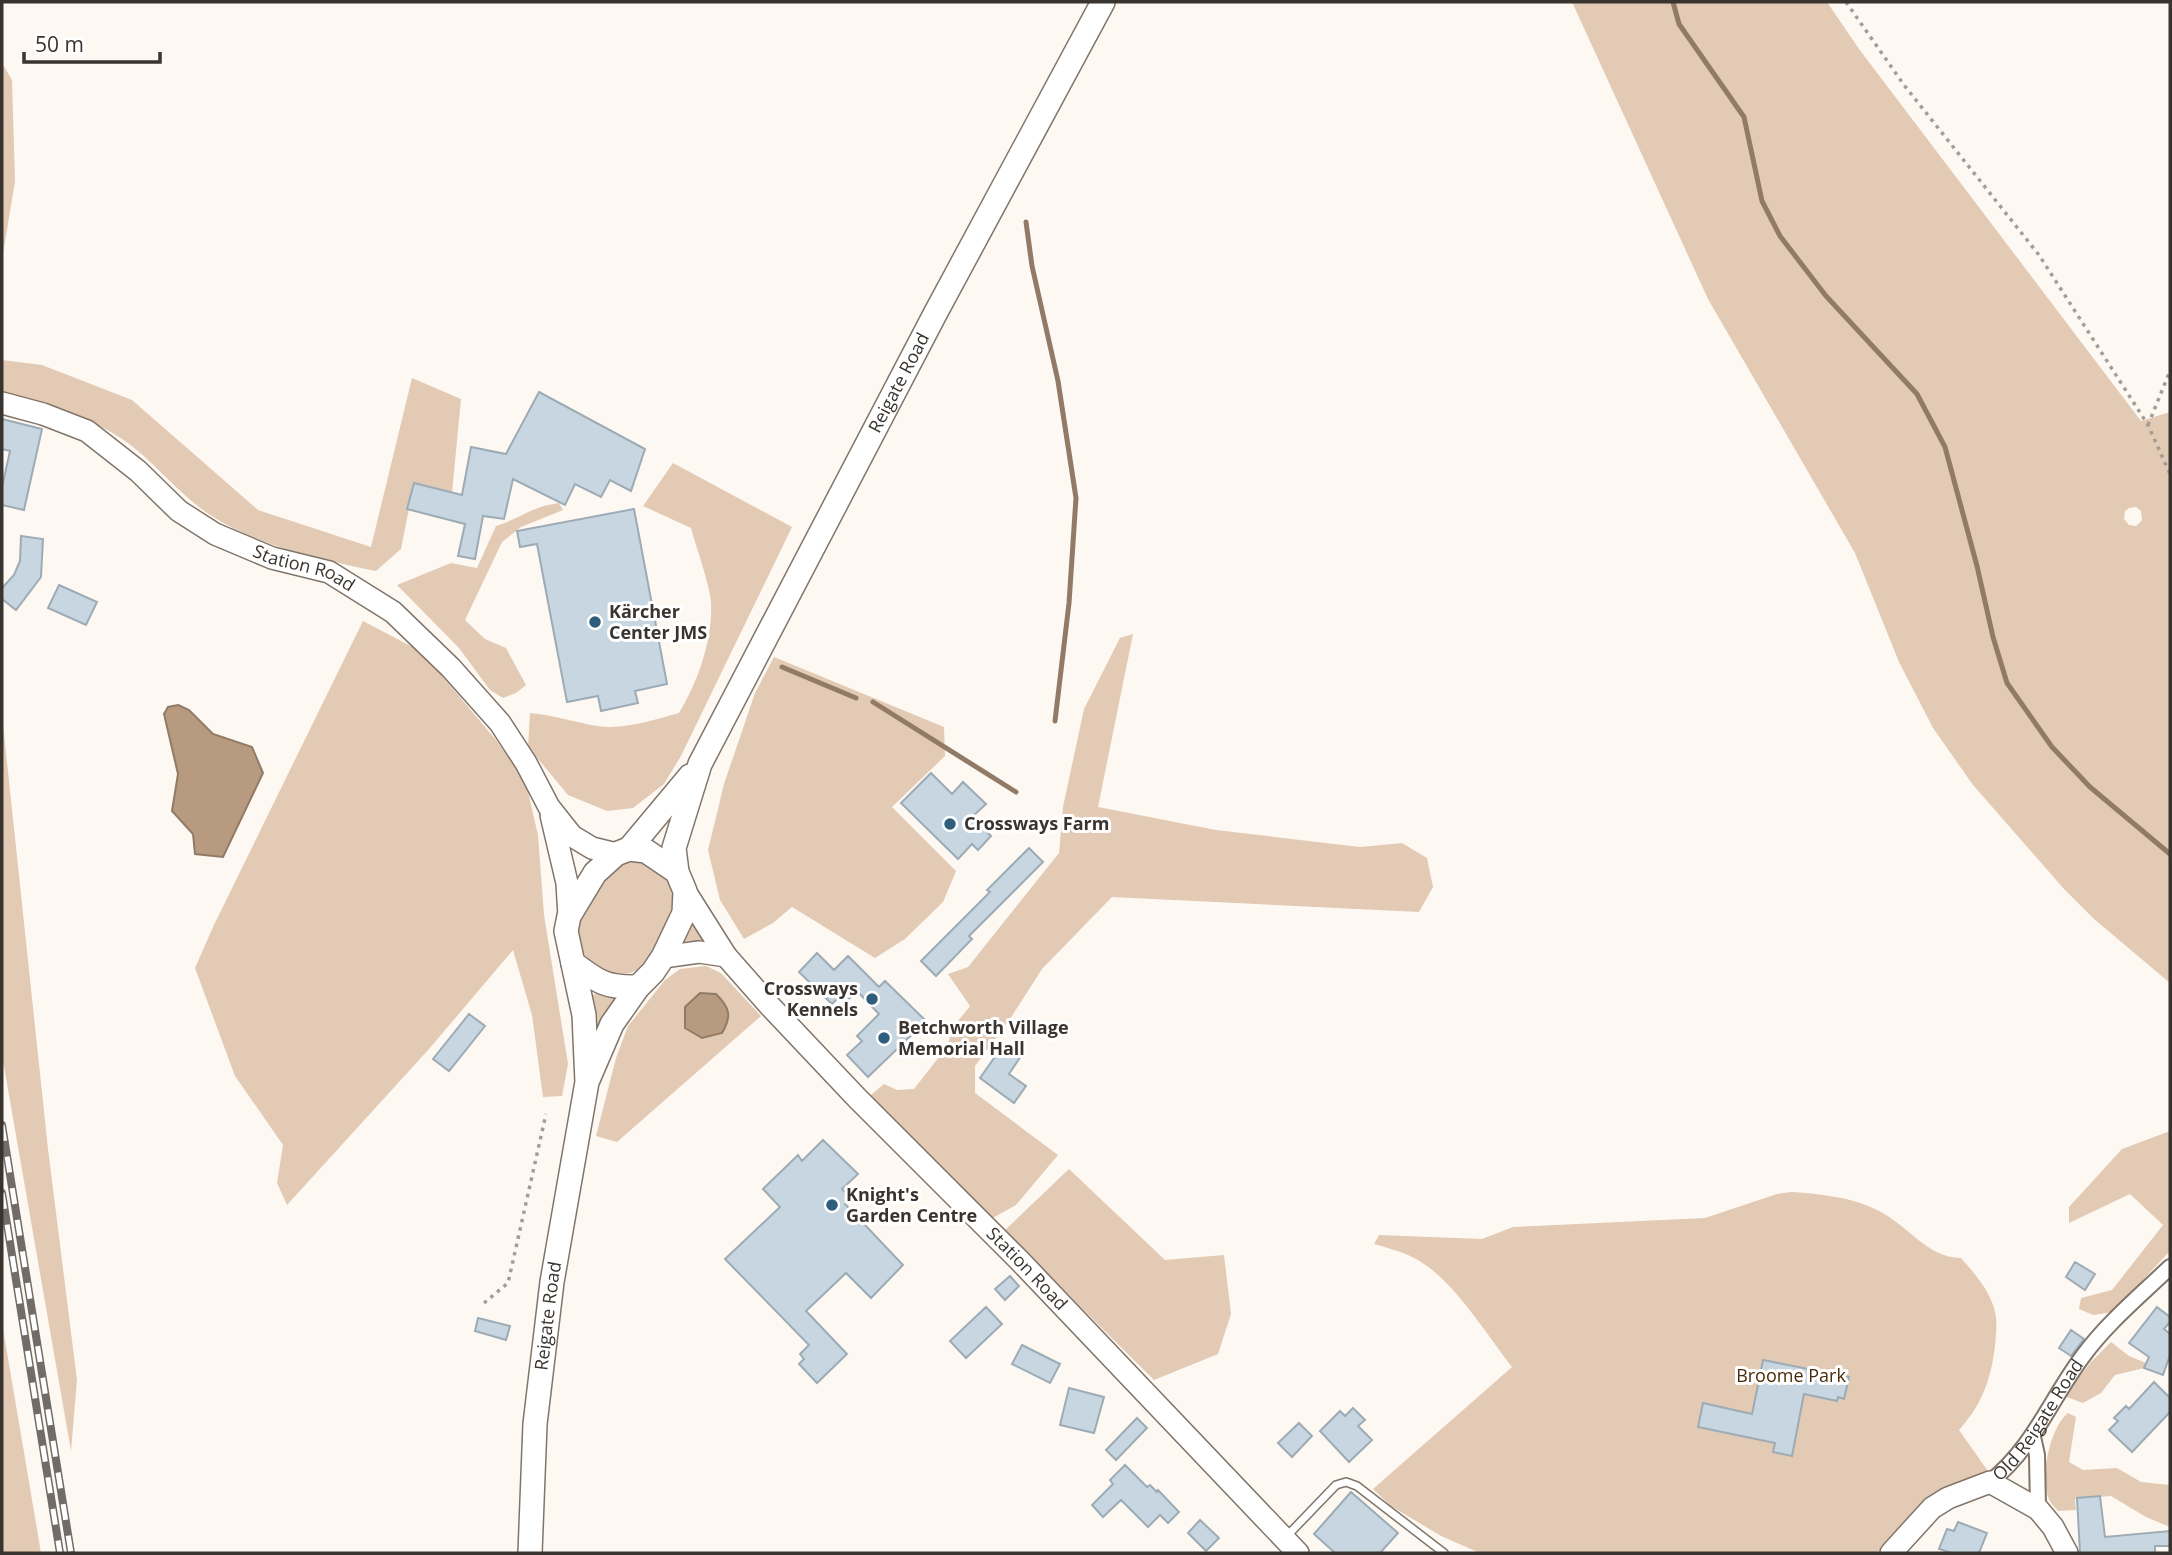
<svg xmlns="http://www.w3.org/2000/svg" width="2172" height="1555" viewBox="0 0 2172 1555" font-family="'Open Sans',sans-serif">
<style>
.green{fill:#e3cab4;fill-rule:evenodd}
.water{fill:#b79a7f;stroke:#917b67;stroke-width:2}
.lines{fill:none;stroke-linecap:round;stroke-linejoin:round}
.stream{stroke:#917b67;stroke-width:5}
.building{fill:#c7d6e1;stroke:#9dabb5;stroke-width:2}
.lane-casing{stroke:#81756a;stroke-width:10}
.street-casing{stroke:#81756a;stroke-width:18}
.secondary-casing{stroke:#81756a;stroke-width:24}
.primary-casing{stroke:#81756a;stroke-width:26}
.path{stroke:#a39d98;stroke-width:3.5;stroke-dasharray:3.5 5;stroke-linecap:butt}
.lane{stroke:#fff;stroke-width:7}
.street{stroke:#fff;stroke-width:14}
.secondary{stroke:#fff;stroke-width:21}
.primary{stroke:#fff;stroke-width:23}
.rail-casing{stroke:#716c67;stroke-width:8}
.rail{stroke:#fff;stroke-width:5;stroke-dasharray:16;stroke-linecap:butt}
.poi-dot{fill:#2f5d7c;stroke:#fff;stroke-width:2.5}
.labels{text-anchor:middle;stroke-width:6;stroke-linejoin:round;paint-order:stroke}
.street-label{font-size:18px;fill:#39342f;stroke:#fff}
.poi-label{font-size:18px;font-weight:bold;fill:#39342f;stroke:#fff;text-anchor:start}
.park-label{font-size:18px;fill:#4a2b08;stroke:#fff}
</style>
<rect width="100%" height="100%" fill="#fef8f3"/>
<path class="green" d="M 1572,2 L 1827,2 L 1859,49 L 2141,421 L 2170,412 L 2170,983 L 2094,919 L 2064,889 L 1973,785 L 1933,728 L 1899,662 L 1855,553 L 1708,299 ZM 2136,507 L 2141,511 L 2142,520 L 2136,526 L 2129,525 L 2124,519 L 2125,511 L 2129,508 Z
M 2,63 L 12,80 L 15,181 L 2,260 Z
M 2,360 L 42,365 L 132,400 L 258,510 L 371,547 L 412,378 L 461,399 L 452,493 L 414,483 L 401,549 L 376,571 C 322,560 263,547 215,518 C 185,500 164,473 138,451 C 99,418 50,406 2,392 Z
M 673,463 L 792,527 L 681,756 L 664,784 L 633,808 L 607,811 L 568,795 L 528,747 L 530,713 C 553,715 574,722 597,726 C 624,730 653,720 679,713 C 698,681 713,640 711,602 C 710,585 696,547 691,528 L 643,506 Z
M 559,503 L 563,510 L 521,527 L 502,542 L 465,620 L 485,639 L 506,648 L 526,685 L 516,693 L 503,698 L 490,690 L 459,648 L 397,585 L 451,563 L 477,568 L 496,526 C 521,518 533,506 559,503 Z
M 363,621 L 422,652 L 496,740 L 526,783 L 538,835 L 544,915 L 568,1064 L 562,1096 L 543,1097 L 532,1015 L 513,950 L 429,1049 L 287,1205 L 277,1183 L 283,1145 L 235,1076 L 195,968 L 213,927 Z
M 1133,634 L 1098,807 L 1216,830 L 1360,847 L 1402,843 L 1427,858 L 1433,887 L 1419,912 L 1112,897 L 1042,969 L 1010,1019 L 975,1066 L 975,1093 L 1058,1155 L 1016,1205 L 991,1219 L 867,1098 L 884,1084 L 897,1090 L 914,1089 L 946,1048 L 954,1026 L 970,1006 L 948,974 L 968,967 L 1059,853 L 1063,807 L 1084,709 L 1120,638 Z
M 774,657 L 944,727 L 945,756 L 892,807 L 956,871 L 943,902 L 905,939 L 875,958 L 792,907 L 773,923 L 744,939 L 720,900 L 708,850 L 724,784 L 755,693 Z
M 2,715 L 48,1149 L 77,1380 L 71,1451 L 2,1055 Z
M 641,861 C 652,866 663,872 669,884 C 681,908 657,961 633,972 C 622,977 607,972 598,967 C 593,964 589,962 586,957 C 583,952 577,943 577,938 C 574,916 602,877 620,867 C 626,863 634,862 641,861 Z
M 689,912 L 706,944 L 693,941 L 680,942 Z
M 706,966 L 721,973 L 761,1016 L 617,1142 L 596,1136 L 616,1058 L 628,1026 L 665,980 L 680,969 Z
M 596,994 L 617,998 L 599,1029 L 596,1029 L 591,995 Z
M 2170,1131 L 2170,1251 L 2113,1312 L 2093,1315 L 2079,1309 L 2081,1298 L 2112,1290 L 2163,1225 L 2130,1194 L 2069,1223 L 2069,1207 L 2122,1149 Z
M 1069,1169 L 1165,1260 L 1224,1255 L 1231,1314 L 1218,1354 L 1154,1380 L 1004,1231 Z
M 1792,1192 C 1821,1194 1851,1197 1877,1210 C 1907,1224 1927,1258 1961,1258 C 1974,1273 1988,1288 1994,1308 C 1998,1320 1996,1334 1995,1346 C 1991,1379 1982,1405 1959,1430 L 1990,1474 L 1922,1505 L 1899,1527 L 1877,1553 L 1480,1553 L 1441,1536 L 1391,1506 L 1373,1489 L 1512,1367 C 1488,1336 1456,1285 1424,1264 C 1409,1253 1391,1249 1374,1244 L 1379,1235 L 1482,1239 L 1513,1227 L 1705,1218 L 1777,1194 Z
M 2,1323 L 37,1529 L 41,1553 L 4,1553 L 2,1547 Z
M 2111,1342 L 2129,1356 L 2146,1363 L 2144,1368 L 2115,1375 L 2101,1393 L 2083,1403 L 2064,1396 L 2091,1362 Z
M 2068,1413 L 2076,1417 L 2069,1462 L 2083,1470 L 2117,1468 L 2141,1482 L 2170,1485 L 2170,1527 L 2146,1517 L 2111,1496 L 2075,1499 L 2076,1510 L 2058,1511 C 2055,1507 2049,1502 2048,1497 C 2040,1477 2050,1427 2068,1413 Z"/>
<path class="water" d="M 178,705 L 189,710 L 213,734 L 252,747 L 263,773 L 223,857 L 195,854 L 193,834 L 172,811 L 178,774 L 164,714 L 168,707 Z
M 700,993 L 716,994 C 730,1008 732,1016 722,1033 L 702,1038 L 685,1028 L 685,1007 Z"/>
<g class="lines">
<path class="stream" d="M 1673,2 L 1679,24 L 1744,117 L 1762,201 L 1780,236 L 1826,296 L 1917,394 L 1945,447 L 1977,566 L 1993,637 L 2007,683 L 2052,747 L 2090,787 L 2170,854
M 1026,222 L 1032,266 L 1058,381 L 1076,498 L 1069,603 L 1055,721
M 782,667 L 856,698
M 873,702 L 1016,792"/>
</g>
<path class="building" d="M 539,392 L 645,449 L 631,491 L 610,480 L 601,497 L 575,484 L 565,505 L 513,479 L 504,519 L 483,516 L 475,559 L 458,556 L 465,524 L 407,509 L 414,483 L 462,495 L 471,447 L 506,454 Z
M 2,419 L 42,429 L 24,510 L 2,505 L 2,487 L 10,451 L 2,449 Z
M 634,509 L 667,684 L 635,691 L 638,703 L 601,711 L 598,696 L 567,702 L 537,544 L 520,547 L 517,531 Z
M 21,536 L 43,539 L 41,577 L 16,610 L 2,599 L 2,588 L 14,575 L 20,561 Z
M 59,585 L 97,602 L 86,625 L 48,608 Z
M 931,773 L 952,794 L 963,782 L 986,804 L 972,817 L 991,836 L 978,850 L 972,844 L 958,859 L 901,803 Z
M 1029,848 L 1043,862 L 969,936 L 972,939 L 936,976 L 921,961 L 990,892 L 987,890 Z
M 817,953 L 834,970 L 848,956 L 879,987 L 885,981 L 926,1021 L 868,1077 L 847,1055 L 862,1041 L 857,1036 L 879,1014 L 857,991 L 846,1002 L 840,996 L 832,1004 L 799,972 Z
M 469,1014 L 485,1026 L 449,1071 L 433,1059 Z
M 1004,1044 L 1021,1056 L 1009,1074 L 1026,1086 L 1014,1103 L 980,1078 Z
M 823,1140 L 858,1174 L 842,1189 L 851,1198 L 845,1204 L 903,1265 L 871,1298 L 846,1273 L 806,1311 L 847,1354 L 817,1383 L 799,1364 L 804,1359 L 800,1354 L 809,1345 L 725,1259 L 780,1207 L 763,1189 L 798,1155 L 802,1161 Z
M 2075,1262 L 2095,1274 L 2085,1290 L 2066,1277 Z
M 1010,1276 L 1019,1286 L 1005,1300 L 995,1289 Z
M 986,1307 L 1002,1324 L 966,1358 L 950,1341 Z
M 2157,1307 L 2170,1317 L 2170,1322 L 2164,1329 L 2170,1334 L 2170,1355 L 2163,1375 L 2144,1368 L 2149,1357 L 2129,1343 Z
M 478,1318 L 510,1326 L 506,1340 L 475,1331 Z
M 2071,1330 L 2084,1339 L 2071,1356 L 2059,1348 Z
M 1022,1345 L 1060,1364 L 1050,1383 L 1012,1364 Z
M 1763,1360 L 1849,1377 L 1844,1399 L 1838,1397 L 1837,1401 L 1804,1394 L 1792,1456 L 1773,1452 L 1775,1443 L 1698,1427 L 1703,1403 L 1752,1414 L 1758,1385 L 1753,1377 L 1761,1371 Z
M 2154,1382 L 2170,1398 L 2170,1412 L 2132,1452 L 2109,1430 L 2118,1421 L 2114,1418 L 2126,1406 L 2129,1409 Z
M 1069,1388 L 1104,1397 L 1094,1433 L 1060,1425 Z
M 1353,1408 L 1365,1420 L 1358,1426 L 1372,1440 L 1349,1462 L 1320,1431 L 1340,1411 L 1345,1416 Z
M 1137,1418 L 1147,1428 L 1116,1460 L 1106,1450 Z
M 1299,1423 L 1312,1436 L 1292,1457 L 1278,1443 Z
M 1125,1465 L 1147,1487 L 1150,1485 L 1157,1492 L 1158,1490 L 1179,1512 L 1168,1523 L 1160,1515 L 1148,1527 L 1121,1500 L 1103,1517 L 1092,1505 L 1113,1484 L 1110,1480 Z
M 1351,1492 L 1398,1533 L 1380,1553 L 1335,1553 L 1314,1534 Z
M 2100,1496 L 2105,1537 L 2170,1531 L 2170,1546 L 2155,1546 L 2155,1553 L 2080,1553 L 2077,1498 Z
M 1200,1520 L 1219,1538 L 1206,1551 L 1188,1533 Z
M 1958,1522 L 1987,1533 L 1979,1553 L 1951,1553 L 1939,1549 L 1947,1529 L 1954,1531 Z"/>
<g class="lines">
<defs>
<path id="lane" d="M 1285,1538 L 1336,1485 L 1346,1482 L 1357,1486 L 1444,1553"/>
<g id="street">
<path d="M 2033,1437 L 2037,1455 L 2038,1509"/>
<path id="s1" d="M 1990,1482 C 2034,1447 2050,1400 2083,1356 C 2107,1323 2141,1295 2170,1267"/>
</g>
<g id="secondary">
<path id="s2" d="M 2,403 L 43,414 L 87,431 L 138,471 L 179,511 L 215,534 L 272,558 L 329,572 L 393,612 L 451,668 L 500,723 L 526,763 L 549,807 L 572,836 L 592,848 L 616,854"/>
<path d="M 551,815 L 567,883 L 569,916"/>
<path id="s3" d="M 685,891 L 726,956 L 770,1006 L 857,1098 L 1019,1260 L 1298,1553"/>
<path d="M 663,957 L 699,952 L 726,956"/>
<path d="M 1891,1553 L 1932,1508 L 1948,1498 L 1990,1482 L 2038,1509 L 2053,1527 L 2067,1553"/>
</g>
<g id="primary">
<path d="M 629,849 L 690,776"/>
<path id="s4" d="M 677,872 L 674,848 L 700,764 L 935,314 L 1103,2"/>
<path d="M 573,963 C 598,982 606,988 638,987"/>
<path id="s5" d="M 530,1553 L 535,1424 L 552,1282 L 587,1082 L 612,1024 L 638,987 L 653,972 L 663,957 L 684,913 L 685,891 L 677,872 L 646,851 L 629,849 L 616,854 L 595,873 L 569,916 L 566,931 L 584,1015 L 587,1082"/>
</g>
</defs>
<use href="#lane" class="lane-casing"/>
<use href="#street" class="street-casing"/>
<use href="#secondary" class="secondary-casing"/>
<use href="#primary" class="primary-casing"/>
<path class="path" d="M 1846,2 L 1904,85 L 2039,255 L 2148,425 L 2170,474
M 2148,425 L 2170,371
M 484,1303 L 508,1283 L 546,1114"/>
<use href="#lane" class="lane"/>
<use href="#street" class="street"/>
<use href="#secondary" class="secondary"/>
<use href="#primary" class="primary"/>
<defs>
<path id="rail" d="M 2,1125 L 71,1553
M 2,1193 L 60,1553"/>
</defs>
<use href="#rail" class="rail-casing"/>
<use href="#rail" class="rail"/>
</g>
<g class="poi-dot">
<circle cx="595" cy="622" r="7"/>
<circle cx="950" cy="824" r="7"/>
<circle cx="872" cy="999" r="7"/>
<circle cx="884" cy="1038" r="7"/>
<circle cx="832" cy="1205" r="7"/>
</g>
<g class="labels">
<g class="street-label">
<text dy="6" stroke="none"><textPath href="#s4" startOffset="542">Reigate Road</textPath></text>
<text dy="6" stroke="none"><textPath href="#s2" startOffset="350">Station Road</textPath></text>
<text dy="6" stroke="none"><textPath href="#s3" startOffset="511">Station Road</textPath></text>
<text dy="6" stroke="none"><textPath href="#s5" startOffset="238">Reigate Road</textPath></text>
<text dy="6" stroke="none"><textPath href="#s1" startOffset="79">Old Reigate Road</textPath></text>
</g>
<g class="poi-label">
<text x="609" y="618">Kärcher<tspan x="609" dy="21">Center JMS</tspan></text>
<text x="964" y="830">Crossways Farm</text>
<text x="858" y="995" text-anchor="end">Crossways<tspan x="858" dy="21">Kennels</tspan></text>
<text x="898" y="1034">Betchworth Village<tspan x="898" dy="21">Memorial Hall</tspan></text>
<text x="846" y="1201">Knight's<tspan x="846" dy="21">Garden Centre</tspan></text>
</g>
<g class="park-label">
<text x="1791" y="1382">Broome Park</text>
</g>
</g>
<rect width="2172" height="1555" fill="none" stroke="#39342f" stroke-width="7"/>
<path d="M24 52v10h136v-10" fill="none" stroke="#39342f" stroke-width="3.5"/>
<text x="35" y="52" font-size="21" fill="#39342f" stroke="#ffffff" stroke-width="5" paint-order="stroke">50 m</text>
</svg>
